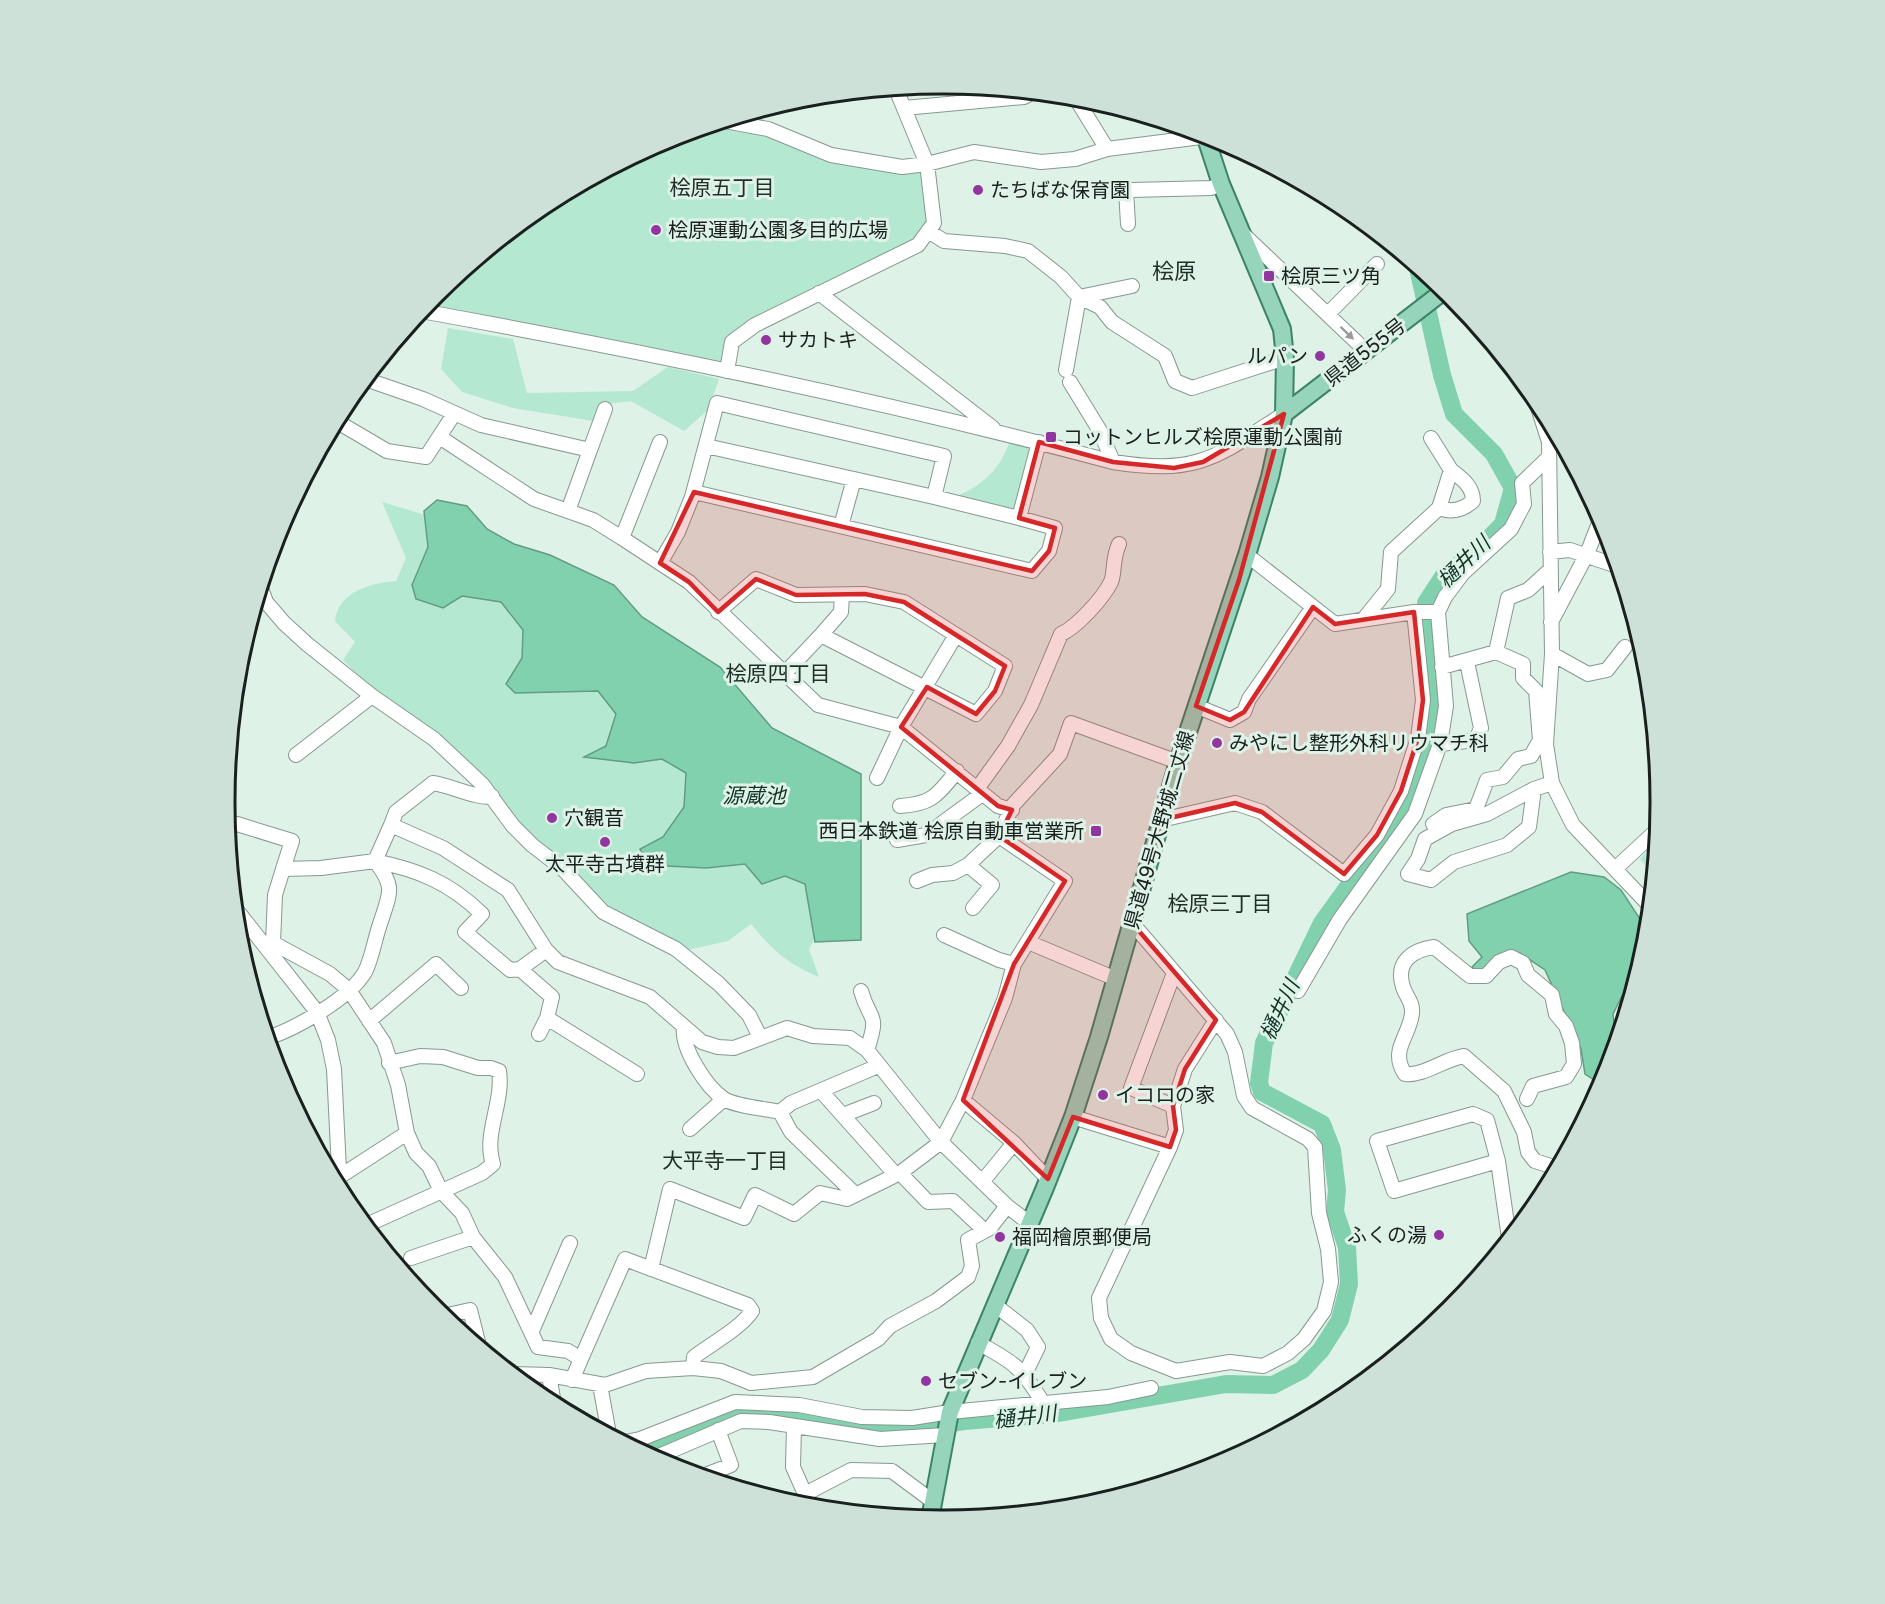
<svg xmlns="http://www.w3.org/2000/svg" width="1885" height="1604" viewBox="0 0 1885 1604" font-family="Inter,'Noto Sans JP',sans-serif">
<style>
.green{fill:#b5e8d1}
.water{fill:#81d1af;stroke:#629c83;stroke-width:1.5}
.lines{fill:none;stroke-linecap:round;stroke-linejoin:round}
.river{stroke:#81d1af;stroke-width:18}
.minor-casing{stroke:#869990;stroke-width:16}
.major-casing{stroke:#3d8368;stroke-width:20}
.minor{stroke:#fff;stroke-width:14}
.major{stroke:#96d4bc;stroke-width:16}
.oneway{fill:#989b99}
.marked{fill:#d62828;fill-opacity:0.2;stroke:#d62828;stroke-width:4.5;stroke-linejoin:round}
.poi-dot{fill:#92359f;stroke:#def2e8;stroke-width:2}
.labels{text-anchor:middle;stroke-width:6;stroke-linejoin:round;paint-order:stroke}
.poi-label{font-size:20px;fill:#19201d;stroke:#def2e8;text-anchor:start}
.street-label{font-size:20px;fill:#19201d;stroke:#def2e8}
.neighbourhood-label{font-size:21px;fill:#203028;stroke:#def2e8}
.water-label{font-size:21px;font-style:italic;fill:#103527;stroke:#def2e8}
.quarter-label{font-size:22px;fill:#203028;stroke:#def2e8}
.rim{fill:none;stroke:#19201d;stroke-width:3}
</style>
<rect width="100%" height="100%" fill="#def2e8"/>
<path class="green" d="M 725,121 L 831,155 L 927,164 L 934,223 L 918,245 L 732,342 L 727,371 L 416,317 L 435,294 L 544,205 L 668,139 Z
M 448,328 L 513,339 L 527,393 L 633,391 L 668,367 L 719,379 L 708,410 L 684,431 L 631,401 L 607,404 L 593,421 L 513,408 L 462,392 L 441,369 Z
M 1010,441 L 1030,446 L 1014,514 L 954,497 C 982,487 1000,469 1010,441 Z
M 382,502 L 429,516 L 470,592 L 508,600 L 600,683 L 668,751 L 695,772 L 730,859 L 786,870 L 814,883 L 820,929 L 809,949 L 819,977 C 787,963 773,951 751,924 L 728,941 L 687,950 L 606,910 L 518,824 L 436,737 L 359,676 L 343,660 L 355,642 L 335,621 C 338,592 370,583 396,581 L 406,558 Z
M 1656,843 L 1653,874 L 1640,859 Z"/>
<path class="water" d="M 437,500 L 467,506 L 487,529 L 514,544 L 550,555 L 614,585 L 642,617 L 720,667 L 772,728 L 861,774 L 861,940 L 815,942 L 805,884 L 785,876 L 762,884 L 745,864 L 706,868 L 648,865 L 640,849 L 663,837 L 684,807 L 686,773 L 662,759 L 634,763 L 584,757 L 606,746 L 616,714 L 598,691 L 515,693 L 506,684 L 522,658 L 523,630 L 501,602 L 462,596 L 443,608 L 416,599 L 412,585 L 428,547 L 424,511 Z
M 1571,872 L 1604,877 L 1621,890 L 1640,919 L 1645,948 L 1634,985 L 1622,996 L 1613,1014 L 1616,1042 L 1612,1056 L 1604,1059 L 1594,1080 L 1585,1074 L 1581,1049 L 1545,970 L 1520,953 L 1498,955 L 1479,973 L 1472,967 L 1482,957 L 1469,941 L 1467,914 Z"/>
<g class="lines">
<path class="river" d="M 643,1452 L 655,1450 L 738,1412 L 784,1413 L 906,1430 L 964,1421 L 1053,1414 L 1226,1384 L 1273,1385 L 1302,1370 L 1321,1350 L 1340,1320 L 1349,1284 L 1347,1247 L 1335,1212 L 1337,1190 L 1332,1150 L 1322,1124 L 1262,1092 L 1259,1083 L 1264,1043 L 1322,923 L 1402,812 L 1426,746 L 1434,678 L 1426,603 L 1443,577 L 1479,549 L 1503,524 L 1513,488 L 1494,454 L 1454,414 L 1442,375 L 1418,268"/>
<defs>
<path id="minor" d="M 1075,97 L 1107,149
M 904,108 L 1024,97 L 1031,93
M 725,121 L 768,129 L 831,155 L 902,167 L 927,164 L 974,152 L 1041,162 L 1075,159 L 1107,149 L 1209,136
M 1126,190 L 1128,224
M 1092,191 L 1211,188 L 1221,184
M 928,231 L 944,241 L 1005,246 L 1028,251 L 1061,277 L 1079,297 L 1132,286
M 1243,234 L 1366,351
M 819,293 L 993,428
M 421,311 C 654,353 885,401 1113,462 C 1198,475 1215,458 1284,414
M 1328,314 L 1377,264
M 1066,370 L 1079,297 L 1100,307 L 1112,322 L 1165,356 L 1175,381 L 1192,388 L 1285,358
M 727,371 L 732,342 L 755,325 L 918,245 L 934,223 L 927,164 L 896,89
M 365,379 L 423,399 L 481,425 L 590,450 L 568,511
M 1070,382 L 1100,431 L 1113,462
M 1535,398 L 1549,442 L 1552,654 L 1546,744 L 1552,783 L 1573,825 L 1650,906
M 336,421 L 387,451 L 426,457 L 454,414
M 441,438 L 534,499 L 593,520 L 622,538 L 689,582 L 818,705 L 901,727 L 998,806 L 1012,810
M 706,446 L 934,497
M 590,450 L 605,409
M 692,497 L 717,403 L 944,456 L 934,497 L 1019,518
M 1439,508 C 1452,513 1463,510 1473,501 C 1473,486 1462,479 1451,470
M 841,526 L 854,479
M 622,538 L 660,442
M 1550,552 L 1570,550 L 1617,566
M 1247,555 L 1335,624 L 1414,612 L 1438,612
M 660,563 L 678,532 L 694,492 L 1032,571 L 1049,551 L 1055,528 L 1019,518 L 1039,442
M 261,588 L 266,602 L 284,623 L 307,644 L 372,696 L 434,739 L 482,784 L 513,826 L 532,845 L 563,869 L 603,912 L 676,949 L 719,984 L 749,1015 L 760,1037
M 718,612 L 756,579 L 796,595 L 865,594 L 904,602 L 1005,666 L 995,691 L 976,714 L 821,635 L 784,674
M 1363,620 L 1388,589 L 1391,552 L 1439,508 L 1451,470 L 1431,438
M 1551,622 L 1587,554 L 1601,518
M 821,635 L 841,612 L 842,595
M 1552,654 L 1588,674 L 1607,670 L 1625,647
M 1442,667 L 1496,652 L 1508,598 L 1528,590 L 1550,570
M 1196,706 L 1230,720 L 1244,712 L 1249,699 L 1313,607
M 1440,744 L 1476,740 L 1481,728 L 1467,662
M 296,755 L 372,696
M 877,778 L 901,727 L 956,635
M 977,789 L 1008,746 L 1031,705 L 1061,634 C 1077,627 1103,598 1111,582 C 1115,573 1112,559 1119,544
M 1534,789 L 1487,814 L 1452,824 L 1425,839 L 1418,859 L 1408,874 L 1431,880 L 1454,862 L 1507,845 L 1529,827 L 1534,789 L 1552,783
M 900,806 C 933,804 937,795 957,771
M 1161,820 L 1235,803 L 1262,812 L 1344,874 L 1377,835 L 1401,791 L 1418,738 L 1423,700 L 1414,612
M 237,824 L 292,841 L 283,869 L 321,868 L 375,861 L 391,825 L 443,848 L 508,890 L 546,950 L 558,962 L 650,997 L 702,1042 L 718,1047 L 734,1048 L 787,1028 L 813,1036 L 850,1038 L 867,1050 L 941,1142 L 1007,1206
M 1433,824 L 1446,815 L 1476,809 L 1487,780 L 1503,777 L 1518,759 L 1531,756 L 1540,740 L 1536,691 L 1523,678 L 1523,664 L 1496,652
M 391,825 L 396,812 L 433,783 C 450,785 479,800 492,796
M 897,840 L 926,835 L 982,794
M 375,861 C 418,870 449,882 482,914 L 465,932 L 510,970 L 520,969
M 968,865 L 992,885 L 973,908
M 283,869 L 275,895 L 273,943 L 330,974 L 349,990 L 384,1043 L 398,1085 L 407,1133 L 416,1153 L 429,1166 L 441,1191 L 462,1213 L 473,1237 L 505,1277 L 538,1347 L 568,1351 L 581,1359 L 572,1380
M 1615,869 L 1658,829
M 917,881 L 932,875 L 953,873 L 968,865 L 999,836 L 1013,805 L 1060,754 L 1071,723 L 1178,762
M 235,908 L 317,1012 L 328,1040 L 334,1069 L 340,1190
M 944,935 L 999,960 L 1014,964
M 1028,942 L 1116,979
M 546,950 L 520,969 L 552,997 L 547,1018 L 637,1074
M 861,991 C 870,1023 880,1011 867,1050
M 1298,991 L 1340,919 L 1415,814 L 1440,744 L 1446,706 L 1438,612 L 1445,597 L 1463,573 L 1511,529 L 1524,504 L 1522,483 L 1549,457
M 369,1021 L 436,964 L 461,988
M 684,1027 C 681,1048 706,1087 724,1099 C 735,1106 766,1109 780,1112 L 791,1103 L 878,1066
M 539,1034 L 547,1018
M 268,1038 C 296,1028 349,999 365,972 C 372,958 375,938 380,924 C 390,893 396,887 375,861
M 821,1091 L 896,1175
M 1527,1099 L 1533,1086 L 1566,1077 L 1574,1064 L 1572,1043 L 1566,1026 L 1556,1014 L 1552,995 L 1528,975 L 1523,963 L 1511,957 L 1499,962 L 1486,976 L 1470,976 L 1434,947 C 1412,950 1395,962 1403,987 C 1406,997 1413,1001 1412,1013 C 1410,1036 1389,1050 1405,1074 C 1424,1076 1444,1059 1464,1056 L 1504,1091 L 1524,1132 L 1528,1152 L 1535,1161 L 1557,1168
M 963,1100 L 1014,1143 L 1048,1179
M 1173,1106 L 1131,1088 L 1174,973
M 780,1112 L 791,1132 L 856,1195
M 843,1115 L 874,1103
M 1073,1117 L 1170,1147 L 1099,1298 L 1101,1318 L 1111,1339 L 1131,1353 L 1176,1371 L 1230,1362 L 1263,1366 L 1288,1353 L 1304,1339 L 1324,1311 L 1331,1282 L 1328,1249 L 1319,1213 L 1315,1147 L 1308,1139 L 1252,1108 L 1244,1096 L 1235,1052 L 1227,1034 L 1132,923
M 690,1129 L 724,1099
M 1170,1147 L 1176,1130 L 1173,1106 L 1185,1069 L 1216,1020
M 1498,1161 L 1394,1191 L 1377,1141 L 1473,1114 L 1487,1120 L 1498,1161 L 1509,1238
M 900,1173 L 928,1202 L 953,1201 L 985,1231
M 333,1177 L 339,1177 L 407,1133
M 982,1182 L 1014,1143
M 369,1229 L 371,1223 L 482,1173 L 493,1164 C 483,1134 504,1102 499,1071 L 491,1068 L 478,1068 L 443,1057 L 420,1056 L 389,1063
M 411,1258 L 473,1237
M 651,1269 L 670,1189 L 744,1218 L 755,1195 L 794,1214 L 820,1193 L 847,1199 L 900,1173 L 941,1142 L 963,1100 L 1005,998 L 1014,964 L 1065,881 L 999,836
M 995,1305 L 1027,1330 L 1038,1347 L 1025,1374
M 443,1316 L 470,1310 L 479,1346
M 532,1331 L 570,1243
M 978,1343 C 1014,1362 1022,1368 1043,1403
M 581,1359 L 625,1259 L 748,1305 L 752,1311 C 741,1328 711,1344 694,1357 L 693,1368
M 513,1374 L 549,1375 L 605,1385 L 646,1371 L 693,1368 L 721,1371 L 751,1383 L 813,1377 L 878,1339 L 890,1326 L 936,1301 L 968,1277 L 972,1266 L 968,1240 L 990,1228 L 1007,1206 L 1029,1223
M 549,1375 L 554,1404
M 600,1385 L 609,1434
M 794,1426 L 793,1467 L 805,1494 L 851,1470 L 892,1471 L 931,1500
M 625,1442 L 640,1439 L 735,1402 L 799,1405 L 862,1417 L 912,1418 L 950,1412 L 1108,1397 L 1151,1388
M 654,1458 L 741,1421 L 769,1422 L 880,1439 L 945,1435
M 703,1476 L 731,1465 L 718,1430"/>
<path id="major" d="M 1284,414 L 1445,290
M 930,1519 L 950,1412 L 1044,1190 L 1073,1117 L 1099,1037 L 1178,762 L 1247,555 L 1270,477 L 1284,414 L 1285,358 L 1282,329 L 1221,184 L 1205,135"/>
</defs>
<use href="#minor" class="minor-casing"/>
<use href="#major" class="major-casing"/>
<use href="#minor" class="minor"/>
<use href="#major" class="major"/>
</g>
<defs><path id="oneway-solid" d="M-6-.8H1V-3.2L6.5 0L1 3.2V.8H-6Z" transform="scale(1.5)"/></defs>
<use class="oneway" href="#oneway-solid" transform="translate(1347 333) rotate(44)"/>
<path class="marked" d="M 1284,414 L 1239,580 L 1196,706 L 1230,720 L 1244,712 L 1313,607 L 1335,624 L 1414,612 L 1423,700 L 1418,738 L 1401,791 L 1377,835 L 1344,874 L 1262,812 L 1235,803 L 1161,820 L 1132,923 L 1216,1020 L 1185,1069 L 1173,1106 L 1176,1130 L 1170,1147 L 1073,1117 L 1048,1179 L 963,1100 L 1014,964 L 1065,881 L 999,836 L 1012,810 L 998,806 L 901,727 L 927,687 L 976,714 L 995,691 L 1005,666 L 904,602 L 865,594 L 796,595 L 756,579 L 718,612 L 689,582 L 660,563 L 694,492 L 1032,571 L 1049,551 L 1055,528 L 1019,518 L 1039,442 L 1113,462 L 1174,468 L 1203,462 Z"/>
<g class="poi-dot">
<circle cx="978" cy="190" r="6"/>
<circle cx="656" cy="230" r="6"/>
<rect x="1263" y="270" width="12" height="12" rx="3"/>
<circle cx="766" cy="340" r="6"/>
<circle cx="1320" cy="356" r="6"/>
<rect x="1045" y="431" width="12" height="12" rx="3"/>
<circle cx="1217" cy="743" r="6"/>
<circle cx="552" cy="818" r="6"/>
<rect x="1090" y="825" width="12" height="12" rx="3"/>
<circle cx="605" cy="842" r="6"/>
<circle cx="1103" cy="1095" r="6"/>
<circle cx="1439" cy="1235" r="6"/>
<circle cx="1000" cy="1237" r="6"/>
<circle cx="926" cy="1381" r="6"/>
</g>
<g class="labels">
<g class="poi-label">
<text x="990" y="197">たちばな保育園</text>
<text x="668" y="237">桧原運動公園多目的広場</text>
<text x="1281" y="283">桧原三ツ角</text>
<text x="778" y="347">サカトキ</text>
<text x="1308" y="363" text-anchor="end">ルパン</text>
<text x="1063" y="444">コットンヒルズ桧原運動公園前</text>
<text x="1229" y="750">みやにし整形外科リウマチ科</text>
<text x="564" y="825">穴観音</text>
<text x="1084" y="838" text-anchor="end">西日本鉄道 桧原自動車営業所</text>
<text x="605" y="871" text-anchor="middle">太平寺古墳群</text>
<text x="1115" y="1102">イコロの家</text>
<text x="1427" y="1242" text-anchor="end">ふくの湯</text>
<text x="1012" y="1244">福岡檜原郵便局</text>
<text x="938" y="1388">セブン-イレブン</text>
</g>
<g class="street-label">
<text transform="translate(1365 352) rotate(-38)" y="7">県道555号</text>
<text transform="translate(1159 830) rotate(-74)" y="7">県道49号大野城二丈線</text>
</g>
<g class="neighbourhood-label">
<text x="722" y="195">桧原五丁目</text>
<text x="778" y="681">桧原四丁目</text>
<text x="1220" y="911">桧原三丁目</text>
<text x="725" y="1168">大平寺一丁目</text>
</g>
<g class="water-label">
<text transform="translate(1464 562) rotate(-44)" y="7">樋井川</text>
<text x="754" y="803">源蔵池</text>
<text transform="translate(1280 1010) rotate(-65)" y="7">樋井川</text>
<text transform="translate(1025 1417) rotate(-7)" y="7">樋井川</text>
</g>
<g class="quarter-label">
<text x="1174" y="279">桧原</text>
</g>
</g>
<path d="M0 0H1885V1604H0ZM942 94H943A707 707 0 0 1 1650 801V803A707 707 0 0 1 943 1510H942A707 707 0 0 1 235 803V801A707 707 0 0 1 942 94Z" fill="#cee1d8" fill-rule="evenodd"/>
<path class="rim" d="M942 94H943A707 707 0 0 1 1650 801V803A707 707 0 0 1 943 1510H942A707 707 0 0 1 235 803V801A707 707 0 0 1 942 94Z"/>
</svg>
